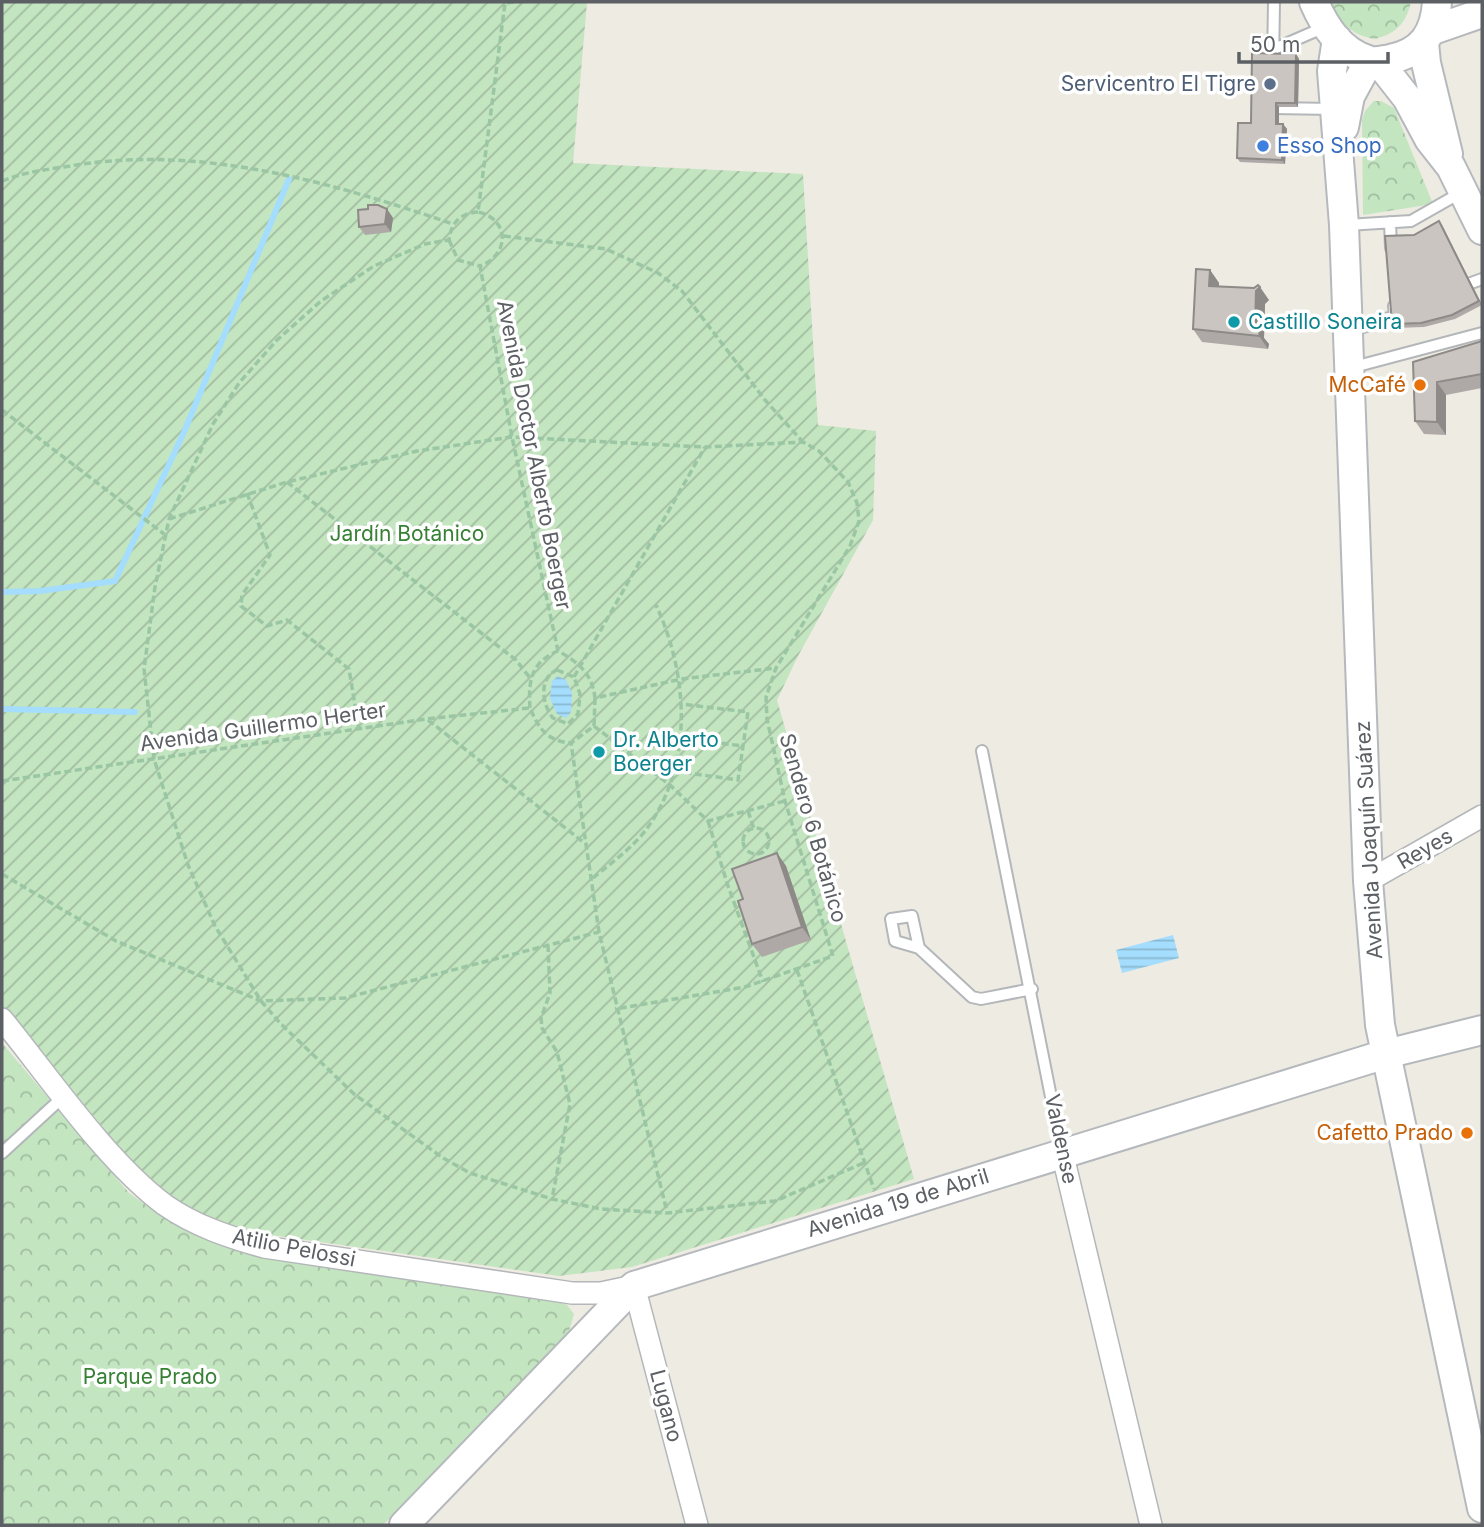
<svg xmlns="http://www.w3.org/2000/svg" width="1484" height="1527" viewBox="0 0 1484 1527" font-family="Inter,sans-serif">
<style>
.forest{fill:url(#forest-crowns)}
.garden{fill:url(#garden-furrows)}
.water{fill:url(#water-rules)}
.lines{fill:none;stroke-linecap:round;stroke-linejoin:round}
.stream{stroke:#a4ddfd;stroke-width:6}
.lane-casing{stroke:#b4b7ba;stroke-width:14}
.street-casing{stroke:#b4b7ba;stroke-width:24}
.secondary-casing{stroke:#b5b9bd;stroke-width:32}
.path{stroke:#9ac6a3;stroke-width:3.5;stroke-dasharray:7 3.5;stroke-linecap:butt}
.lane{stroke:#fff;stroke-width:10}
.street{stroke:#fff;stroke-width:21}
.secondary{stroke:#fff;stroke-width:28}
.wall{fill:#aea9a6}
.shaded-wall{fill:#8d8a87}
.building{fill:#cac5c1;stroke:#8d8a87;stroke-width:2}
.service-dot{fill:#5c6f8a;stroke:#fff;stroke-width:2.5}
.shop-dot{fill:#3f7fe0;stroke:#fff;stroke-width:2.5}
.culture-dot{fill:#0f9aa8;stroke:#fff;stroke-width:2.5}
.food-dot{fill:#e8710a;stroke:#fff;stroke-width:2.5}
.labels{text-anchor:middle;stroke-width:7;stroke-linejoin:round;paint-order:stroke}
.service-label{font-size:21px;fill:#4e5e75;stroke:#fff;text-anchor:end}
.shop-label{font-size:21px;fill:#366cbe;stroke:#fff;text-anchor:start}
.culture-label{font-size:21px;fill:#0d838f;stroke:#fff;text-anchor:start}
.food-label{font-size:21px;fill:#c56008;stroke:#fff;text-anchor:end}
.street-label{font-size:21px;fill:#5c6064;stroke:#fff}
.park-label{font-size:21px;fill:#378135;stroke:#fff}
</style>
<defs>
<pattern id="forest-crowns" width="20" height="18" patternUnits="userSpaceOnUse" patternTransform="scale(1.75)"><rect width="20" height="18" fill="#c3e5c0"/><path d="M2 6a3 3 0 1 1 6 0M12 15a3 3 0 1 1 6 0" fill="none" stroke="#a2bda0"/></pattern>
<pattern id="garden-furrows" width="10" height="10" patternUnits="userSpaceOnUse" patternTransform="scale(1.75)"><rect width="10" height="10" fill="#c3e5c0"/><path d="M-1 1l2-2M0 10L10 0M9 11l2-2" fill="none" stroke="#a2bda0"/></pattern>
<pattern id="water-rules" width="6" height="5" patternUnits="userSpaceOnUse" patternTransform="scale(1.75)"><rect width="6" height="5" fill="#a4ddfd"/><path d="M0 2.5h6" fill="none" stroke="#89b7d0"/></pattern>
</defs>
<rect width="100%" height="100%" fill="#eeebe3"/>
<path class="forest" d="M 1330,2 L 1411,2 C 1406,23 1397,33 1375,39 C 1351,35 1340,23 1330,2 Z
M 1374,101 L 1381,101 L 1394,108 L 1433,204 L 1363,215 L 1362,120 L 1365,111 Z
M 2,1043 L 129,1193 L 166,1219 L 207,1240 L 254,1254 L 552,1299 L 567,1305 L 574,1314 L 567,1338 L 383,1525 L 2,1525 Z"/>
<path class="garden" d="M 2,2 L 587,2 L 573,163 L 803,174 L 818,425 L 876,431 L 873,520 L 798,656 L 777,700 L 914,1179 L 632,1267 L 559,1276 L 264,1234 L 218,1221 L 184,1206 L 154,1185 L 134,1165 L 2,1006 Z"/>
<path class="water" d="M 558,676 L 566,680 L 572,693 L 571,712 L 566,718 L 557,714 L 550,698 L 552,681 Z
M 1173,935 L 1179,958 L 1122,973 L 1116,950 Z"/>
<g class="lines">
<path class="stream" d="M 2,592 L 40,591 L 115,581 L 184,432 L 289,179
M 2,709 L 135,712"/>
<defs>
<path id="lane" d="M 1274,49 L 1325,27
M 1273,65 L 1274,2
M 1273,103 L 1272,108 L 1334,109
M 1390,222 L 1391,248
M 1347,225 L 1411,221 L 1462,192
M 1460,281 L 1463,286 L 1482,279
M 1351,331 L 1395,316 L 1394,306
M 1350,368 L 1482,333
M 982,751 L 1062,1152
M 919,948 L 895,941 L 891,919 L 912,916 L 919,948 L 972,997 L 981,999 L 1032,989
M 2,1153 L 64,1096"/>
<path id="street" d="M 1368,881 L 1482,816
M 2,1019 C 49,1077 107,1162 165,1205 C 195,1226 229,1237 264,1247 L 572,1293 L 601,1293 L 634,1286 L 697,1525
M 1062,1152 L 1151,1525"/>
<path id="secondary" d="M 1314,2 C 1325,27 1340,51 1368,60 C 1375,63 1383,60 1390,59 C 1422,53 1435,33 1437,2
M 1433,30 L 1482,13
M 1337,39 L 1332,71 L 1344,225 L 1368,881 L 1380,1025 L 1482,1508
M 1424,43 L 1426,63 L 1448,154
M 1378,61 L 1407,98 L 1429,139 L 1451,167 L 1482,230
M 1344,127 L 1350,96 L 1369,61
M 404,1525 L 634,1286 L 1386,1054 L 1482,1030"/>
</defs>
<use href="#lane" class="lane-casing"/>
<use href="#street" class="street-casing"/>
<use href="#secondary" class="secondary-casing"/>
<path class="path" d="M 514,2 L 505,3 L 478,212 C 510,219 510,255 480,266 L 512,437 L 558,651
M 2,181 C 22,173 42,170 64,167 C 197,143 327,181 453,224
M 478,212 C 460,213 451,223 449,240 L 425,244 L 374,266 L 321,301 L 277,340 L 239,383 L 213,424 L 169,519 L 155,587 L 144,669 L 154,759 L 188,865 L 215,926 L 261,1001 L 280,1023 L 354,1094 L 443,1158 L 470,1173 L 552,1199 L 601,1209 L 667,1213 L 775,1201 L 866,1162
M 504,236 L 606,249 L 658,273 L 682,291 L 765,400 L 802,441
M 449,240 L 458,260 L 480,266
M 2,410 L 164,534
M 287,482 L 516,660 L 530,678
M 247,493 L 270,555 L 242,595 L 241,606 L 267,626 L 287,620 L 349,669 L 359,729
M 169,519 L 287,482 L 417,451 L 512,437 L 705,447 L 803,442 L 819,451 L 848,482 L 857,503 L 859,521 L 850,546 L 776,668 L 766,697 L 767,719 L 785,801 L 833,956 L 745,987 L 615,1009
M 557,670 L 574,677 L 580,694 L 578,714 L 568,724 L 553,718 C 542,705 538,678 557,670 Z
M 574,677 L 705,447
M 595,698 L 594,726 L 571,743 L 599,932 L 667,1212
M 530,708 C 528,681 531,662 558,651 C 578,662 592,673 595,698 L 681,679 L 776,668
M 428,720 L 587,845
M 594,726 L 670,785 L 708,821 L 785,801
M 680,738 L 743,746
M 674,771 L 738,780 L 748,712 L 681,704
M 2,781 L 426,719 L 530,708 C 539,729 547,741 571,743
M 748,811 L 754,829
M 708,821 L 728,886 L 763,982
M743 841a13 13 0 1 1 26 0a13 13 0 1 1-26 0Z
M 2,874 L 116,941 L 261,1001 L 345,998 L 599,932
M 593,878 C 611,863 634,847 648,827 C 694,762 688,674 656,605
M 548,945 L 550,993 L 541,1018 L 542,1028 L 557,1052 L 570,1104 L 552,1199
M 797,970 L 874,1189"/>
<use href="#lane" class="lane"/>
<use href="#street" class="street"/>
<use href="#secondary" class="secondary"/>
</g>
<path class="wall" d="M 1296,54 L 1299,59 L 1298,107 L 1279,107 L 1279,124 L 1283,124 L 1287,129 L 1285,164 L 1240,162 L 1237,158 L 1251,123 Z
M 387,209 L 393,218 L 391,232 L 365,235 L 359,227 Z
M 1439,221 L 1482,305 L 1455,319 L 1424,327 L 1395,328 L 1392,324 L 1414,235 Z
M 1210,270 L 1219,283 L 1219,287 L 1269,300 L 1265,304 L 1264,338 L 1269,344 L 1268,349 L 1202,342 L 1193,329 Z
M 1482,341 L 1482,388 L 1446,395 L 1446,435 L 1424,434 L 1415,421 L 1413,362 Z
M 777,853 L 786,866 L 811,940 L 762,957 L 752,944 L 743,899 Z"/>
<path class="shaded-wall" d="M 1296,54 L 1299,59 L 1298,107 L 1295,103 Z
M 1276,103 L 1279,107 L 1279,128 L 1276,124 Z
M 1283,124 L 1287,129 L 1285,164 L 1282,160 Z
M 387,209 L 393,218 L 391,232 L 385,224 Z
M 1439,221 L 1442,225 L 1482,305 L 1479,301 Z
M 1210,270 L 1219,283 L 1218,299 L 1209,286 Z
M 1260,287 L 1269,300 L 1265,304 L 1264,338 L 1269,344 L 1268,349 L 1259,336 L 1255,326 L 1256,291 Z
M 1437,382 L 1446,395 L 1446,435 L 1437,422 Z
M 777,853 L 786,866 L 811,940 L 802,927 Z"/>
<path class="building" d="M 1252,53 L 1296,54 L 1295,103 L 1276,103 L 1276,124 L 1283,124 L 1282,160 L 1237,158 L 1238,123 L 1251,123 Z
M 368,205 L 378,205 L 387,209 L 385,224 L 359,227 L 358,210 L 368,209 Z
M 1439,221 L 1479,301 L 1452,315 L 1421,323 L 1392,324 L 1385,236 L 1414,235 Z
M 1196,269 L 1210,270 L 1209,286 L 1254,288 L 1258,285 L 1260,287 L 1256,291 L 1255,326 L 1260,331 L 1259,336 L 1193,329 Z
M 1482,341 L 1482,374 L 1437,382 L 1437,422 L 1415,421 L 1413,362 Z
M 777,853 L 802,927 L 752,944 L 738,901 L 743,899 L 732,869 Z"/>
<circle class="service-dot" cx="1270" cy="84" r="7"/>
<circle class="shop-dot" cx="1263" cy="146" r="7"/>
<g class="culture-dot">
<circle cx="1234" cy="322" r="7"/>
<circle cx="599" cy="752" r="7"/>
</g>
<g class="food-dot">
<circle cx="1420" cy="385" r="7"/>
<circle cx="1467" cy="1133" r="7"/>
</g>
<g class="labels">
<g class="service-label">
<text x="1256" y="91">Servicentro El Tigre</text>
</g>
<g class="shop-label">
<text x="1277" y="153">Esso Shop</text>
</g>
<g class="culture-label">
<text x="1248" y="329">Castillo Soneira</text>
<text x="613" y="747">Dr. Alberto<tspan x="613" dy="24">Boerger</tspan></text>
</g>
<g class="food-label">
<text x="1406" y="392">McCafé</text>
<text x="1453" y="1140">Cafetto Prado</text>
</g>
<g class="street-label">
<text transform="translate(534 455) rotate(79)" y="7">Avenida Doctor Alberto Boerger</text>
<text transform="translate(263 727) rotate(-8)" y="7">Avenida Guillermo Herter</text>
<text transform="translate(813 828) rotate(74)" y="7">Sendero 6 Botánico</text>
<text transform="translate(1369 840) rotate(-93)" y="7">Avenida Joaquín Suárez</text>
<text transform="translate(1425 849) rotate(-30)" y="7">Reyes</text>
<text transform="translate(1061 1139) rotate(78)" y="7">Valdense</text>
<text transform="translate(898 1203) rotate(-17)" y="7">Avenida 19 de Abril</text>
<text transform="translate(294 1248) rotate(11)" y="7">Atilio Pelossi</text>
<text transform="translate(666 1406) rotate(75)" y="7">Lugano</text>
</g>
<g class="park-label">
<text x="407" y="541">Jardín Botánico</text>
<text x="150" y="1384">Parque Prado</text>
</g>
</g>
<rect width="1484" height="1527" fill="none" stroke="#5c6064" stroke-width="7"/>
<path d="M1239 52v10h149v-10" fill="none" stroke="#5c6064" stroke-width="3.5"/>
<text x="1250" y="52" font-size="21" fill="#5c6064" stroke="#ffffff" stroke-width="5" paint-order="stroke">50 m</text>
</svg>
